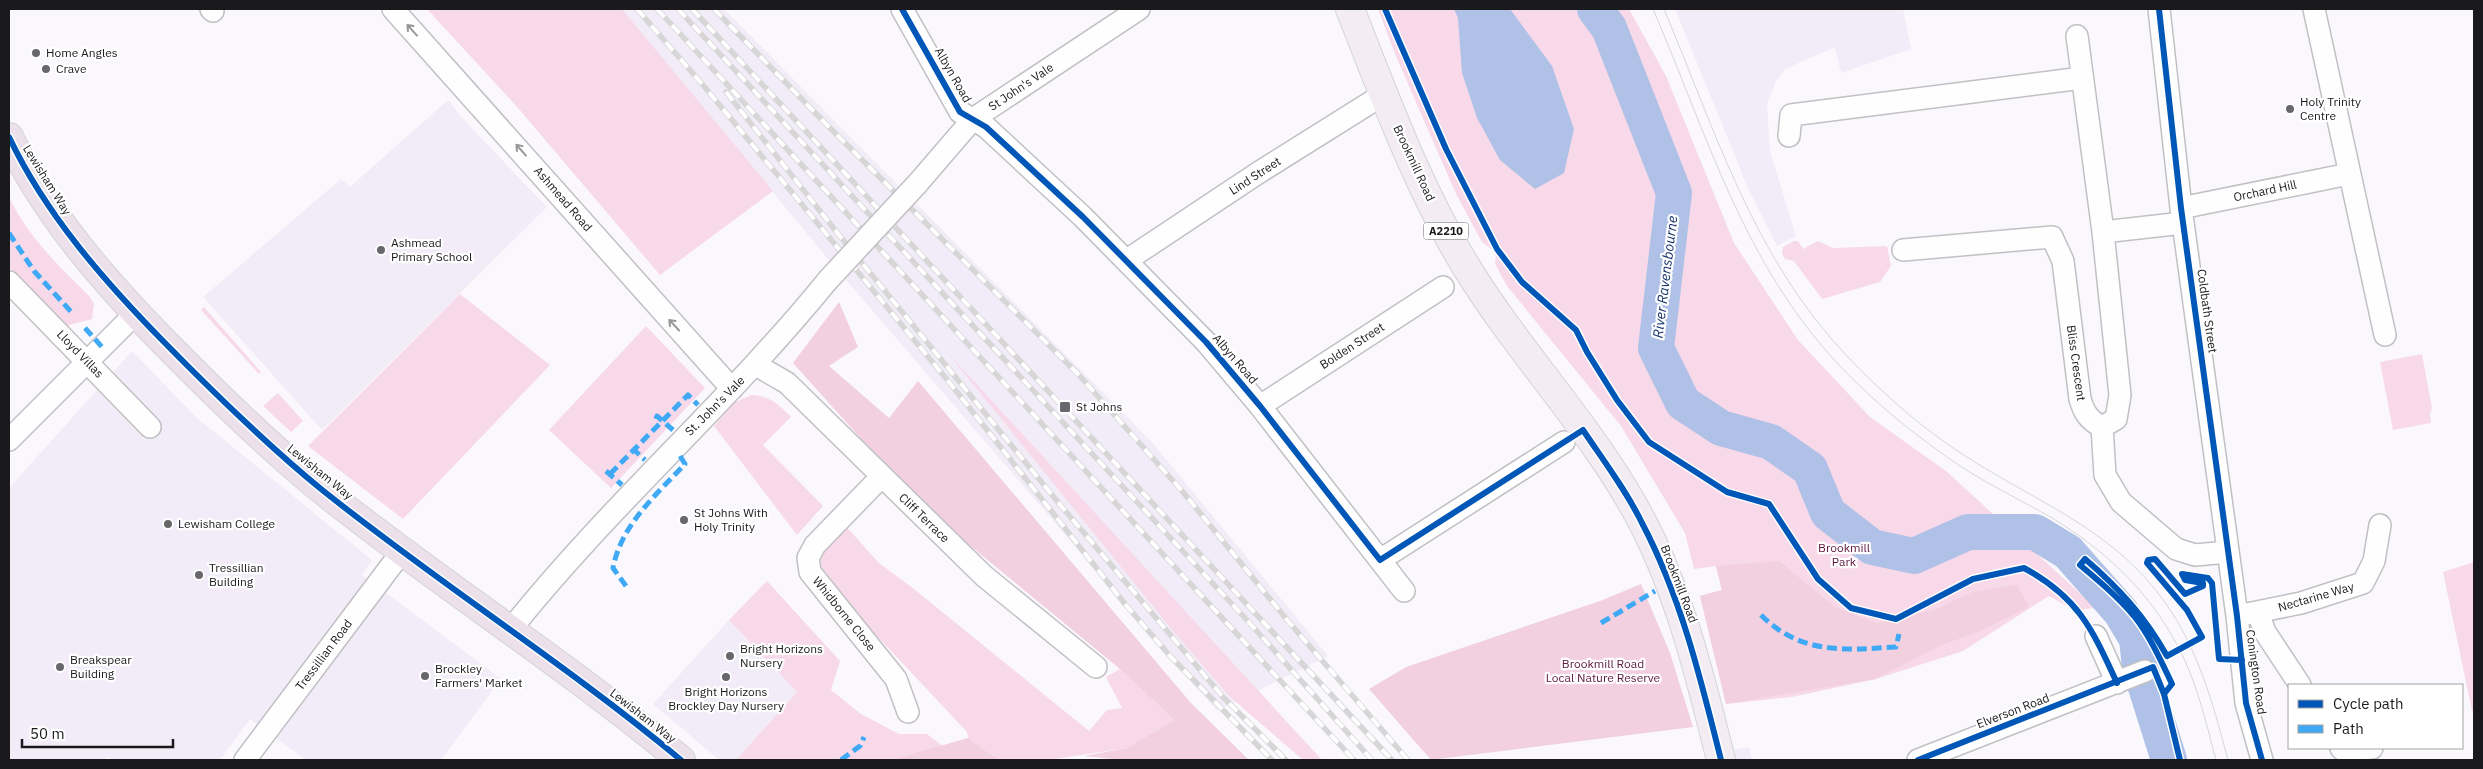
<svg xmlns="http://www.w3.org/2000/svg" width="2483" height="769" viewBox="0 0 2483 769" font-family="'IBM Plex Sans',sans-serif">
<style>
.built{fill:#f1ecf7}
.green{fill:#f8d9e9}
.forest{fill:#f2d0e0}
.water{fill:#afc1e6}
.lines{fill:none;stroke-linecap:round;stroke-linejoin:round}
.river{stroke:#afc1e6;stroke-width:36}
.street-casing{stroke:#c1c0c3;stroke-width:24}
.primary-casing{stroke:#d4d3d5;stroke-width:30}
.highway-casing{stroke:#d4d3d5;stroke-width:30}
.street{stroke:#fefeff;stroke-width:21}
.primary{stroke:#f3ecf3;stroke-width:28}
.highway{stroke:#ece1eb;stroke-width:28}
.tram{stroke:#d6d6d7;stroke-width:1}
.rail-casing{stroke:#d6d6d7;stroke-width:5.5}
.rail{stroke:#fff;stroke-width:4;stroke-dasharray:11;stroke-linecap:butt}
.street-bridge-casing{stroke:#c1c0c3;stroke-width:24;stroke-linecap:butt}
.street-bridge{stroke:#fefeff;stroke-width:21}
.quiet{stroke:#3fa9f5;stroke-width:5;stroke-dasharray:10 5;stroke-linecap:butt}
.cycleway-casing{stroke:#fff;stroke-width:9}
.cycleway{stroke:#0057b8;stroke-width:6}
.oneway{stroke:#979799}
.poi-dot{fill:#68676b;stroke:#fff;stroke-width:2}
.labels{text-anchor:middle;stroke-width:4.5;stroke-linejoin:round;paint-order:stroke}
.shield{fill:#fff;stroke:#5f5e60;stroke-width:1}
.shield-label{font-size:11px;font-weight:bold;fill:#1a191c}
.poi-label{font-size:12px;fill:#1a191c;stroke:#fff;text-anchor:start}
.street-label{font-size:12px;fill:#1a191c;stroke:#fff}
.park-label{font-size:12px;fill:#5f193f;stroke:#fff}
.water-label{font-size:14px;font-style:italic;fill:#14326d;stroke:#fff}
</style>
<rect width="100%" height="100%" fill="#faf8fd"/>
<path class="built" d="M 622,9 L 724,9 L 1151,441 L 1328,656 L 1217,711 L 828,259 Z
M 1675,9 L 1903,9 L 1911,49 L 1841,73 L 1835,47 L 1785,69 L 1776,81 L 1767,104 L 1770,151 L 1796,236 L 1777,246 L 1748,188 Z
M 448,100 L 463,119 L 547,207 L 322,430 L 203,297 L 341,179 L 350,187 Z
M 132,351 L 196,417 L 372,560 L 362,575 L 501,679 L 441,760 L 306,760 L 250,719 L 220,760 L 111,760 L 107,757 L 104,760 L 9,760 L 9,488 Z
M 729,620 L 797,692 L 736,760 L 719,760 L 653,704 Z
M 1749,747 L 1752,760 L 1732,760 L 1730,750 Z"/>
<path class="green" d="M 427,9 L 622,9 L 773,191 L 660,275 L 518,108 Z
M 1378,9 L 1629,9 L 1666,76 L 1734,243 L 1798,340 L 1870,417 L 1946,471 L 2096,608 L 2074,610 L 2049,596 L 1963,651 L 1876,679 L 1792,697 L 1726,704 L 1700,596 L 1722,590 L 1716,566 L 1694,569 L 1685,533 L 1621,426 L 1507,286 L 1495,264 L 1496,258 L 1494,251 L 1482,242 L 1456,194 L 1395,54 Z
M 9,197 C 28,237 59,266 90,297 L 94,304 L 92,319 L 62,327 L 9,267 Z
M 1794,241 L 1798,241 L 1803,249 L 1818,241 L 1833,248 L 1887,246 L 1891,266 L 1880,282 L 1822,299 L 1794,261 L 1785,259 L 1782,253 L 1783,247 Z
M 460,294 L 550,365 L 403,519 L 308,446 Z
M 204,307 L 261,372 L 259,374 L 201,310 Z
M 646,326 L 705,388 L 611,488 L 549,430 Z
M 947,352 L 1322,760 L 1303,760 L 1229,696 L 1173,631 Z
M 2422,354 L 2432,408 L 2430,414 L 2431,423 L 2393,430 L 2380,362 Z
M 278,393 L 303,421 L 291,432 L 263,406 Z
M 752,395 C 770,396 779,405 791,417 L 763,445 L 823,506 L 797,535 L 714,426 L 735,402 Z
M 842,522 L 879,563 L 914,589 L 1089,731 L 1107,710 L 1122,708 L 1106,677 L 1120,669 L 1174,720 L 1127,748 L 1049,760 L 999,760 L 968,738 L 967,732 L 861,619 L 814,557 Z
M 2474,562 L 2474,710 L 2472,711 L 2443,572 Z
M 767,581 L 840,661 L 831,690 L 861,714 L 899,734 L 927,734 L 944,747 L 891,760 L 736,760 L 797,692 L 729,620 Z"/>
<path class="forest" d="M 839,302 L 858,347 L 829,366 L 889,418 L 918,381 L 1191,703 L 1249,760 L 1123,760 L 1084,756 L 1127,748 L 1174,720 L 1120,669 L 951,530 L 863,441 L 793,363 Z
M 1779,561 L 1835,607 L 1877,623 L 1934,610 L 1972,592 L 2017,585 L 2029,607 L 1978,632 L 1939,646 L 1876,679 L 1726,704 L 1700,596 L 1722,590 L 1716,566 Z
M 1641,584 L 1670,653 L 1693,727 L 1431,760 L 1369,689 L 1406,667 L 1600,601 Z
M 968,738 L 999,760 L 891,760 Z"/>
<path class="water" d="M 1454,9 L 1510,9 L 1552,66 L 1574,129 L 1564,173 L 1535,189 L 1500,160 L 1477,118 L 1462,73 L 1458,18 Z"/>
<g class="lines">
<path class="river" d="M 1595,9 L 1609,28 L 1674,193 L 1656,348 L 1683,403 L 1721,428 L 1771,442 L 1810,469 L 1828,513 L 1872,547 L 1914,556 L 1968,532 L 2035,532 L 2068,552 L 2121,612 L 2137,639 L 2140,668 L 2169,760"/>
<defs>
<path id="street" d="M 211,9 L 213,11
M 393,9 L 732,389
M 902,9 L 960,112 L 986,127 L 1083,217 L 1206,342 L 1260,406 L 1404,591
M 2159,9 L 2181,208 L 2237,616 L 2246,703 L 2262,760
M 2314,9 L 2385,335
M 1789,136 L 1791,115 L 2082,78
M 918,183 L 973,119 L 1139,9
M 2181,208 L 2349,174
M 2103,232 L 2183,223
M 1903,250 L 2052,237 L 2063,261 L 2080,399 C 2084,413 2089,420 2102,427 L 2116,419 L 2120,395 L 2103,232 L 2077,36
M 1127,260 L 1258,173 L 1384,94
M 9,282 L 150,427
M 756,365 L 787,383 L 984,576 L 1096,667
M 1260,406 L 1443,287
M 2102,427 L 2105,475 L 2121,502 L 2176,549 L 2195,555 L 2228,552
M 9,440 L 136,313
M 882,476 L 815,545 L 808,558 L 810,572 L 896,679 L 908,712
M 1380,560 L 1564,442
M 2258,613 L 2265,632 L 2300,685
M 2237,616 L 2301,603 L 2363,583 L 2374,561 L 2380,525
M 511,629 C 609,506 729,402 828,280
M 2096,636 L 2117,683
M 2341,748 L 2343,750 L 2372,748
M 245,760 L 403,550
M 1918,760 L 2145,671"/>
<path id="primary" d="M 1350,9 C 1385,97 1417,187 1467,268 C 1521,356 1595,431 1643,523 C 1681,597 1701,680 1721,760"/>
<path id="highway" d="M 9,137 C 46,215 105,282 165,343 C 215,394 266,444 321,489 C 438,583 566,664 681,760"/>
</defs>
<use href="#street" class="street-casing"/>
<use href="#primary" class="primary-casing"/>
<use href="#highway" class="highway-casing"/>
<use href="#street" class="street"/>
<use href="#primary" class="primary"/>
<use href="#highway" class="highway"/>
<path class="tram" d="M 1653,9 C 1707,134 1743,263 1839,365 C 1876,404 1918,438 1963,468 C 1991,486 2023,501 2052,518 C 2103,549 2146,588 2175,641 C 2196,678 2205,719 2216,760
M 1664,9 C 1715,130 1754,259 1847,356 C 1884,395 1925,431 1970,459 C 2049,509 2124,534 2176,619 C 2202,663 2215,711 2228,760"/>
<defs>
<path id="rail" d="M 637,9 L 703,85 L 949,382 L 1125,604 L 1171,657 L 1272,760
M 657,9 L 1354,760
M 678,9 L 1246,619 L 1372,760
M 692,9 L 1392,760
M 714,9 L 829,127 L 1078,374 L 1183,492 L 1288,621 L 1408,760
M 726,92 L 835,230 L 1062,507 L 1223,697 L 1286,760"/>
</defs>
<use href="#rail" class="rail-casing"/>
<use href="#rail" class="rail"/>
<defs>
<path id="street-bridge" d="M 828,280 L 918,183"/>
</defs>
<use href="#street-bridge" class="street-bridge-casing"/>
<use href="#street-bridge" class="street-bridge"/>
<path class="quiet" d="M 9,233 L 34,271 L 74,315
M 85,328 L 102,347
M 656,419 L 657,416 L 673,430
M 632,448 L 645,460
M 606,471 L 622,485
M 610,474 L 688,395 L 698,405
M 626,586 L 613,568 C 621,525 656,495 685,464 L 680,456
M 1761,615 C 1801,655 1845,650 1896,647 L 1899,634
M 1601,623 L 1655,591
M 841,760 L 860,746 L 864,737"/>
<defs>
<path id="cycleway" d="M 902,9 L 960,112 L 986,127 L 1083,217 L 1206,342 L 1260,406 L 1380,560 L 1583,430 C 1603,460 1626,490 1642,523 C 1681,597 1701,680 1721,760
M 1385,9 L 1446,149 L 1497,249 L 1522,282 L 1576,330 L 1587,352 L 1617,400 L 1649,442 L 1727,492 L 1769,504 L 1818,579 L 1851,608 L 1896,619 L 1973,579 L 2024,568 C 2079,598 2092,629 2117,683
M 2159,9 L 2181,208 L 2237,616 L 2246,703 L 2262,760
M 9,137 C 46,215 105,282 165,343 C 215,394 266,444 321,489 C 438,583 566,664 681,760
M 2164,694 L 2172,684 C 2161,661 2150,636 2134,616 C 2118,597 2099,581 2080,565 L 2085,559 C 2119,588 2145,617 2167,656 L 2202,637 L 2187,610 L 2147,563 L 2148,560 L 2155,559 L 2185,594 L 2203,586 L 2203,583 L 2185,580 L 2182,574 L 2208,578 L 2212,583 L 2219,659 L 2242,660
M 1918,760 L 2153,667 L 2164,694 L 2180,760"/>
</defs>
<use href="#cycleway" class="cycleway-casing"/>
<use href="#cycleway" class="cycleway"/>
</g>
<defs><path id="oneway-shaft" d="M-6 0H5M1.5-3L5.5 0L1.5 3" fill="none" stroke-width="1.6" stroke-linecap="round" stroke-linejoin="round" transform="scale(1.25)"/></defs>
<g class="oneway">
<use href="#oneway-shaft" transform="translate(412 30) rotate(-132)"/>
<use href="#oneway-shaft" transform="translate(521 150) rotate(-131)"/>
<use href="#oneway-shaft" transform="translate(674 325) rotate(-133)"/>
</g>
<g class="poi-dot">
<circle cx="36" cy="53" r="5"/>
<circle cx="46" cy="69" r="5"/>
<circle cx="2290" cy="109" r="5"/>
<circle cx="381" cy="250" r="5"/>
<rect x="1059" y="401" width="12" height="12" rx="2.5"/>
<circle cx="684" cy="520" r="5"/>
<circle cx="168" cy="524" r="5"/>
<circle cx="199" cy="575" r="5"/>
<circle cx="730" cy="656" r="5"/>
<circle cx="60" cy="667" r="5"/>
<circle cx="425" cy="676" r="5"/>
<circle cx="726" cy="677" r="5"/>
</g>
<g class="labels">
<rect class="shield" x="1423.5" y="222.5" width="45" height="17" rx="4"/>
<g class="shield-label">
<text x="1446" y="235">A2210</text>
</g>
<g class="poi-label">
<text x="46" y="57">Home Angles</text>
<text x="56" y="73">Crave</text>
<text x="2300" y="106">Holy Trinity<tspan x="2300" dy="14">Centre</tspan></text>
<text x="391" y="247">Ashmead<tspan x="391" dy="14">Primary School</tspan></text>
<text x="1076" y="411">St Johns</text>
<text x="694" y="517">St Johns With<tspan x="694" dy="14">Holy Trinity</tspan></text>
<text x="178" y="528">Lewisham College</text>
<text x="209" y="572">Tressillian<tspan x="209" dy="14">Building</tspan></text>
<text x="740" y="653">Bright Horizons<tspan x="740" dy="14">Nursery</tspan></text>
<text x="70" y="664">Breakspear<tspan x="70" dy="14">Building</tspan></text>
<text x="435" y="673">Brockley<tspan x="435" dy="14">Farmers' Market</tspan></text>
<text x="726" y="696" text-anchor="middle">Bright Horizons<tspan x="726" dy="14">Brockley Day Nursery</tspan></text>
</g>
<g class="street-label">
<text transform="translate(953 75) rotate(60)" y="4">Albyn Road</text>
<text transform="translate(1021 87) rotate(-34)" y="4">St John's Vale</text>
<text transform="translate(1414 163) rotate(65)" y="4">Brookmill Road</text>
<text transform="translate(1255 176) rotate(-33)" y="4">Lind Street</text>
<text transform="translate(47 180) rotate(58)" y="4">Lewisham Way</text>
<text transform="translate(2265 191) rotate(-12)" y="4">Orchard Hill</text>
<text transform="translate(563 199) rotate(49)" y="4">Ashmead Road</text>
<text transform="translate(2207 311) rotate(82)" y="4">Coldbath Street</text>
<text transform="translate(1352 346) rotate(-33)" y="4">Bolden Street</text>
<text transform="translate(80 354) rotate(46)" y="4">Lloyd Villas</text>
<text transform="translate(1235 359) rotate(49)" y="4">Albyn Road</text>
<text transform="translate(2076 363) rotate(82)" y="4">Bliss Crescent</text>
<text transform="translate(715 406) rotate(-45)" y="4">St. John's Vale</text>
<text transform="translate(320 472) rotate(39)" y="4">Lewisham Way</text>
<text transform="translate(924 518) rotate(44)" y="4">Cliff Terrace</text>
<text transform="translate(1679 584) rotate(69)" y="4">Brookmill Road</text>
<text transform="translate(2316 597) rotate(-16)" y="4">Nectarine Way</text>
<text transform="translate(844 614) rotate(51)" y="4">Whidborne Close</text>
<text transform="translate(324 655) rotate(-53)" y="4">Tressillian Road</text>
<text transform="translate(2256 672) rotate(82)" y="4">Conington Road</text>
<text transform="translate(2013 711) rotate(-21)" y="4">Elverson Road</text>
<text transform="translate(643 716) rotate(38)" y="4">Lewisham Way</text>
</g>
<g class="park-label">
<text x="1844" y="552">Brookmill<tspan x="1844" dy="14">Park</tspan></text>
<text x="1603" y="668">Brookmill Road<tspan x="1603" dy="14">Local Nature Reserve</tspan></text>
</g>
<g class="water-label">
<text transform="translate(1665 277) rotate(-83)" y="5">River Ravensbourne</text>
</g>
</g>
<rect width="2483" height="769" fill="none" stroke="#1a191c" stroke-width="20"/>
<rect x="2288" y="684" width="175" height="65" fill="#ffffff" stroke="#a3a3a4"/>
<rect x="2298" y="700" width="25" height="8" fill="#0057b8" stroke="#a3a3a4"/>
<text x="2333" y="709" font-size="15" fill="#1a191c">Cycle path</text>
<rect x="2298" y="725" width="25" height="8" fill="#3fa9f5" stroke="#a3a3a4"/>
<text x="2333" y="734" font-size="15" fill="#1a191c">Path</text>
<path d="M22 739v8h151v-8" fill="none" stroke="#1a191c" stroke-width="2.5"/>
<text x="30" y="739" font-size="15" fill="#1a191c" stroke="#ffffff" stroke-width="4" paint-order="stroke">50 m</text>
</svg>
